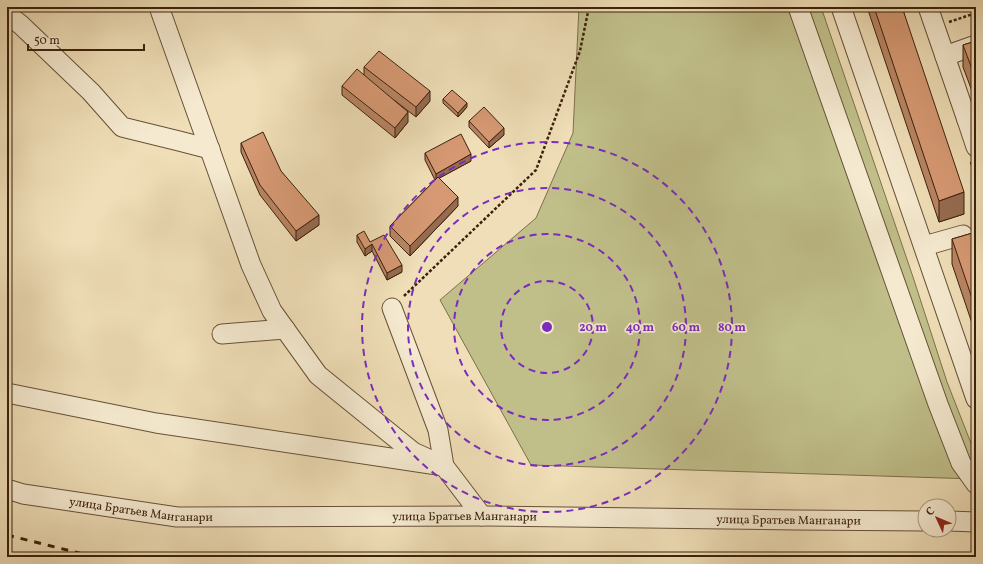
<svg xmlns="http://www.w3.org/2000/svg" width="983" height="564" viewBox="0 0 983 564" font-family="Vollkorn,serif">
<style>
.green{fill:#c0bf8a;stroke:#7e704b}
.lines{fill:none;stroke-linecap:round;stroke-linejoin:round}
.minor-casing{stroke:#685137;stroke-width:21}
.path{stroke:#3b220c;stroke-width:2.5;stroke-dasharray:3 2;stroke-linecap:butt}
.minor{stroke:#f5ead0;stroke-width:19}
.rail{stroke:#3b220c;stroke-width:3;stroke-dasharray:7 7;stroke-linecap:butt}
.wall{fill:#b88463;stroke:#3b220c}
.shaded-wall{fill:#966b50;stroke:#3b220c}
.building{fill:#d69973;stroke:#3b220c}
.ring{fill:none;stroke:#7b2cbf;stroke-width:2;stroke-dasharray:7 5}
.labels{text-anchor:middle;stroke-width:3.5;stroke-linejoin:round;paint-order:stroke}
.street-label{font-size:12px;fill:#3b220c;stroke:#f5ead0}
.centre{fill:#7b2cbf;stroke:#f5ead0;stroke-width:2}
.ring-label{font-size:12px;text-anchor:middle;font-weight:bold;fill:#7b2cbf;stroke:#f5ead0;stroke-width:3.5;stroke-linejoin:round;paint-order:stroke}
</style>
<rect width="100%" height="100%" fill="#efdeb7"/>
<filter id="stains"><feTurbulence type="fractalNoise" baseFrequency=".005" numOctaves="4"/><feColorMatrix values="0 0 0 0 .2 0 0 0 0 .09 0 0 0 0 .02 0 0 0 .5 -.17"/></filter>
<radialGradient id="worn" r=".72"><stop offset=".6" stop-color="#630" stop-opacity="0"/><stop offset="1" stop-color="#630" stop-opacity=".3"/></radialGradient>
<path class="green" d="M 579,7 L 821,7 L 913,277 L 947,382 L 976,456 L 976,479 L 531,465 L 440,300 L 536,218 L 573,133 Z"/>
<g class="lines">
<defs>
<g id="minor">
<path d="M 159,7 L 251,265 L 272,311 L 318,375 L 413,452 L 444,466"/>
<path d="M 798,7 L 938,404 L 961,463 L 976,484"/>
<path d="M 841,7 L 976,399"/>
<path d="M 928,7 L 967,120"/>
<path d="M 7,14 L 21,25 L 91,92 L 122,127 L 179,141 L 210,149"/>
<path d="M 945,56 L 976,45"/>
<path d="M 976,117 L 967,120 L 976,147"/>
<path d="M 924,246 L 963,235"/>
<path d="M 392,308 L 438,430 L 444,466"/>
<path d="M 222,334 L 285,329"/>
<path d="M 7,393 L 156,423 L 444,466 L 482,516"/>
<path id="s1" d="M 7,489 L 23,494 L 177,517 L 482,516 L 796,520 L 925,521"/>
<path d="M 949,521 L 976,522"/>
</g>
</defs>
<use href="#minor" class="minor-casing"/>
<path class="path" d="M 949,22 L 976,13
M 971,162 L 976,176
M 976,215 L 975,216 L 976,218
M 404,296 L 536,170 L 580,51 L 589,7"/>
<use href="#minor" class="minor"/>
<path class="rail" d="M 7,535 L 95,557"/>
</g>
<path class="wall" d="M 867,7 L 902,7 L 964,214 L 939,222 Z
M 976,41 L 976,89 L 972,91 L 963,67 L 963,45 Z
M 364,67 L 430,101 L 416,117 L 394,100 L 408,122 L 395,138 L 342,95 L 342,86 L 364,75 Z
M 443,99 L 467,107 L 458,117 L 443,103 Z
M 469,121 L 504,135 L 489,148 L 469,127 Z
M 241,143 L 281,171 L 319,225 L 296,241 L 260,195 L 241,152 Z
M 425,153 L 471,161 L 439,178 L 458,206 L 410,256 L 390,236 L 390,226 L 435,180 L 425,160 Z
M 976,232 L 976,335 L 952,264 L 952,239 Z
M 357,235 L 370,242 L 402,272 L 387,280 L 372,251 L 365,256 L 357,242 Z"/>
<path class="shaded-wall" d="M 976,68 L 976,89 L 972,91 L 972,69 Z
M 430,91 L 430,101 L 416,117 L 416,107 Z
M 467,103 L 467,107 L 458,117 L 458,113 Z
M 408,112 L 408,122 L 395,138 L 395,128 Z
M 504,128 L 504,135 L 489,148 L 489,142 Z
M 471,154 L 471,161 L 436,180 L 436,174 Z
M 964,192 L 964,214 L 939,222 L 939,201 Z
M 458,197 L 458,206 L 410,256 L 410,246 Z
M 319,215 L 319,225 L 296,241 L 296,231 Z
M 372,244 L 372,251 L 365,256 L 365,249 Z
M 402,265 L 402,272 L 387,280 L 387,273 Z"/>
<path class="building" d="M 874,7 L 902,7 L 964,192 L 939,201 Z
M 976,41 L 976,68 L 972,69 L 963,45 Z
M 379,51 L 430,91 L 416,107 L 364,67 Z
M 357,69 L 408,112 L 395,128 L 342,86 Z
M 452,90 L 467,103 L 458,113 L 443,99 Z
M 484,107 L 504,128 L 489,142 L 469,121 Z
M 263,132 L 281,171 L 319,215 L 296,231 L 260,185 L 241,143 Z
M 461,134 L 471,154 L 436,174 L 425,153 Z
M 438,177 L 458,197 L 410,246 L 390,226 Z
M 364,231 L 370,242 L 384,235 L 402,265 L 387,273 L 372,244 L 365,249 L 357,235 Z
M 976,232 L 976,310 L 952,239 Z"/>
<g class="ring">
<circle cx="547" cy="327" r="46"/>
<circle cx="547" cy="327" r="93"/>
<circle cx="547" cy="327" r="139"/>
<circle cx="547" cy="327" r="185"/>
</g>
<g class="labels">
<g class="street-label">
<text dy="4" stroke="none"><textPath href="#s1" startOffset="136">улица Братьев Манганари</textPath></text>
<text dy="4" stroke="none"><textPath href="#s1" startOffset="460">улица Братьев Манганари</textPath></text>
<text dy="4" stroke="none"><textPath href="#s1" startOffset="784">улица Братьев Манганари</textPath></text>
</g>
</g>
<circle cx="547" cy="327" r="6" class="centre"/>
<g class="ring-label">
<text x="593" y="331">20 m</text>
<text x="640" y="331">40 m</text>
<text x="686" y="331">60 m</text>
<text x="732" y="331">80 m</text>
</g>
<rect width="983" height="564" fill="none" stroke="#efdeb7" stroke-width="24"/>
<rect x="8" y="8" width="967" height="548" fill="none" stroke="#3b220c" stroke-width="2"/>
<rect x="12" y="12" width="959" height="540" fill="none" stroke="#3b220c"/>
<g transform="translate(937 518) rotate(314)"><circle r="19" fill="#f5ead0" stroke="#ab9a82"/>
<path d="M0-3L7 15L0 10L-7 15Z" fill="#8f2418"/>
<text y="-6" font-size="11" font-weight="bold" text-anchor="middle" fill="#3b220c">С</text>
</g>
<path d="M28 44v6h116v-6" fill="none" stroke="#3b220c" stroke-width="2"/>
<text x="34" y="44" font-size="12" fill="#3b220c" stroke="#f5ead0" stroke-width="3" paint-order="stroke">50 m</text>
<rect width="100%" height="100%" filter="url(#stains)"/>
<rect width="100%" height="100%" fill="url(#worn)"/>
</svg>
